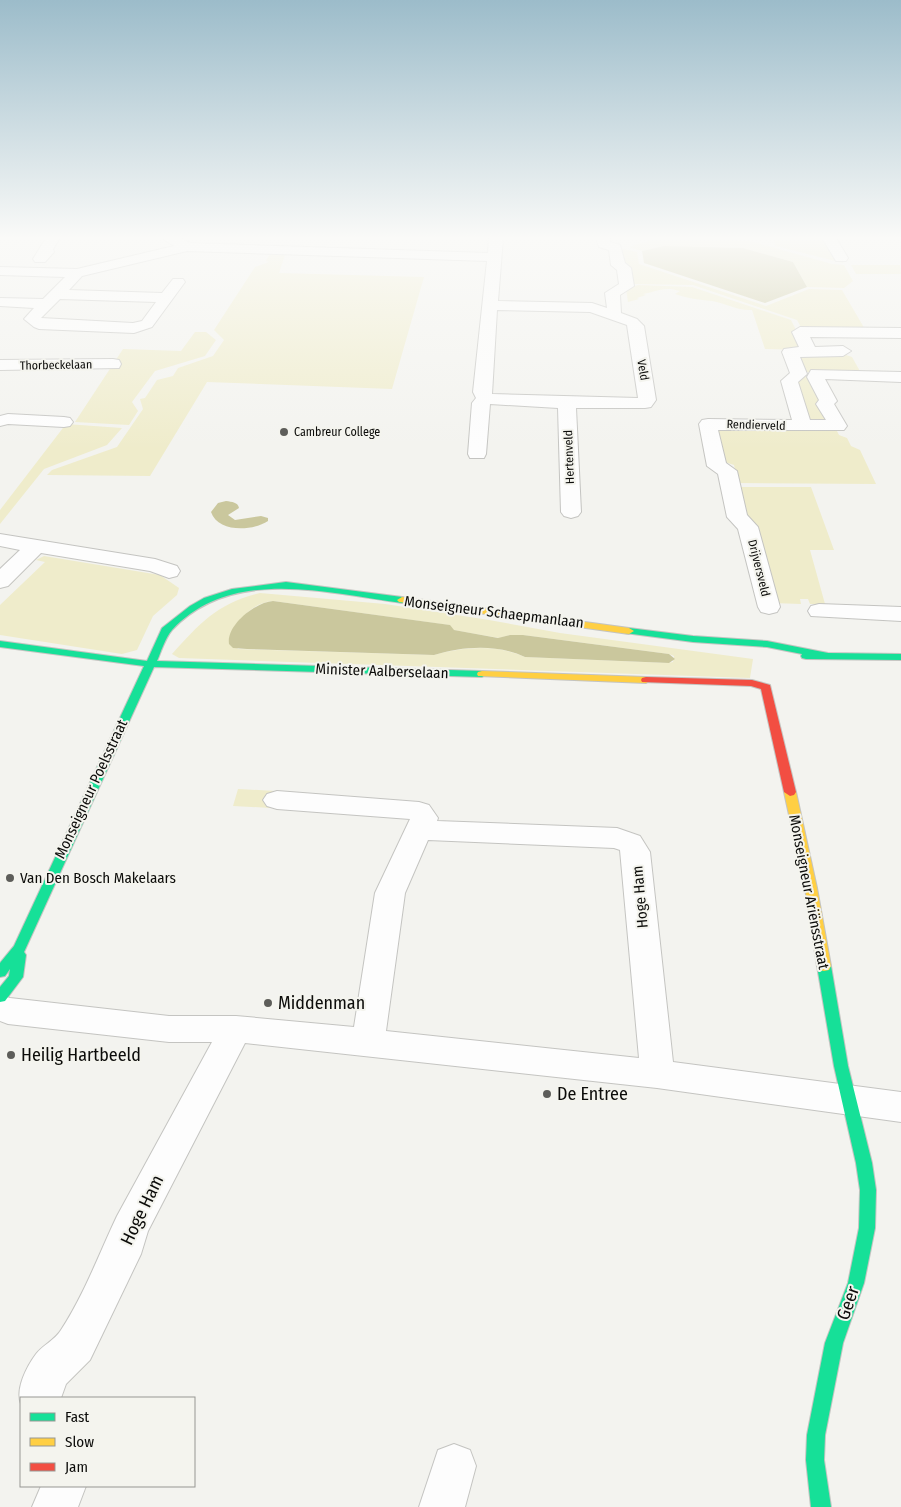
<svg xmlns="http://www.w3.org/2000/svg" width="901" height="1507" viewBox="0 0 901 1507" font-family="'Fira Sans Condensed',sans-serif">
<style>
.green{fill:#efeccb;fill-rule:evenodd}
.water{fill:#cac79d}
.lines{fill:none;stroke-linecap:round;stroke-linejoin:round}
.street-casing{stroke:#c4c4c1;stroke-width:2}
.fast-casing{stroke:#c4c4c1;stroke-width:2}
.slow-casing{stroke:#c4c4c1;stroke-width:2}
.jam-casing{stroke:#c4c4c1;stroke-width:2}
.street{fill:#fdfdfd;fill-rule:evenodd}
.fast{fill:#16e098;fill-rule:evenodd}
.slow{fill:#ffcf43;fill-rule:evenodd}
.jam{fill:#f24e42;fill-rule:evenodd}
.poi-dot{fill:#5d5d5a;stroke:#f4f4ee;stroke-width:2}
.labels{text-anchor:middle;stroke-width:4;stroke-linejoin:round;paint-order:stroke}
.far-street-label{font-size:12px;fill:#0c0c0a;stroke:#f4f4ee}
.far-poi-label{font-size:12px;fill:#0c0c0a;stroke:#f4f4ee;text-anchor:start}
.street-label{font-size:15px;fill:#0c0c0a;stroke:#f4f4ee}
.poi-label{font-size:15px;fill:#0c0c0a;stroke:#f4f4ee;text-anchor:start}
.near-poi-label{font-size:18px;fill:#0c0c0a;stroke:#f4f4ee;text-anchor:start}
.near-street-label{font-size:18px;fill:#0c0c0a;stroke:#f4f4ee}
</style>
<rect width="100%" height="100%" fill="#f3f3ef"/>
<path class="green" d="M 772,238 L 825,238 L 843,263 L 776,246 Z
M 655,239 L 750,241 L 832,264 L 844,265 L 853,281 L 844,288 L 807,287 L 793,262 L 743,248 L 664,246 L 642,251 L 629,247 Z
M 619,248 L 637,252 L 639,264 L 766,306 L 809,289 L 842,290 L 866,331 L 803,331 L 797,320 L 693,285 L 631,284 L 621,265 Z
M 271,252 L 286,252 L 279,273 L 424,277 L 392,389 L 207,382 L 150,476 L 47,475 L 52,470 L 117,447 L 143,409 L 140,399 L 145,398 L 157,380 L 173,376 L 178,368 L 213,356 L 224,340 L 214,330 L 255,267 L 269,262 L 266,261 Z
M 851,265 L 900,265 L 901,274 L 856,274 Z
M 638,285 L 692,287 L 791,320 L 806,350 L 765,349 L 752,310 C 738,311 725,303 712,301 C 699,300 687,298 675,294 L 680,291 C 665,286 658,291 643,294 L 646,295 L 637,298 L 639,299 L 628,302 L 626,289 Z
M 195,332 L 206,332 L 216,340 L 205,356 L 155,371 L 132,402 L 138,411 L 129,425 L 75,422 L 123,349 L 181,351 Z
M 794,352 L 840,353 L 852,357 L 861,373 L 802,372 Z
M 803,376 L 809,376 L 830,422 L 807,422 L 793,382 L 803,378 Z
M 66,424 L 122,428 L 107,445 L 44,469 L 0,524 L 0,510 Z
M 717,429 L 836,429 L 839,435 L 847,438 L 851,446 L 860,450 L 876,484 L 738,483 L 734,465 L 725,462 Z
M 739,487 L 811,487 L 834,550 L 810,550 L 825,604 L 810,604 L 808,599 L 800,599 L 801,604 L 773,603 Z
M 44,556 L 160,575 L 179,588 L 177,595 L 153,616 L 137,650 L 122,654 L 0,635 L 0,605 L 45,562 L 36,560 Z
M 260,593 L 385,604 L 489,620 L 560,633 L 753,659 L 750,678 L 179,658 L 172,654 C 200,623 218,603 260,593 ZM 273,601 L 449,625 L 453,630 L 499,638 L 510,635 L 523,635 L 669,654 L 674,656 L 673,662 L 668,663 L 525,657 C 497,644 463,647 434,655 L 238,649 L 229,638 C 239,620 251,603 273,601 Z
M 238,789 L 276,791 L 271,808 L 233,806 Z"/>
<path class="water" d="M 664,246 L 743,248 L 793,262 L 807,287 L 765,303 L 644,263 L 642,251 Z
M 226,501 C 232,502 238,502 239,508 L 228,515 L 235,520 L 261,516 L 268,518 L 268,521 C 253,531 218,533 211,512 L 218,503 Z
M 273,601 L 450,625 L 454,630 L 498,638 L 510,635 L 523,635 L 669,654 L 675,659 L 669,663 L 525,657 C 498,644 463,646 434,655 L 247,649 L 233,648 L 229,644 C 226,625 256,602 273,601 Z"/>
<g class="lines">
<defs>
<path id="street" d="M 46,238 L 60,238 L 53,249 L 54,252 L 45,262 L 35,262 L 33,259 Z
M 162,238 L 180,238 L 190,243 L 488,253 L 489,238 L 503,238 L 498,301 L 592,303 L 607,308 L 605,293 L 619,284 L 617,270 L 611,265 L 609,250 L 599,247 L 596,238 L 610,238 L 610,242 L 620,245 L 625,263 L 631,268 L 634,286 L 620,295 L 621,313 L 637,319 L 644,326 L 656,400 L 651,407 L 645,408 L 576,408 L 581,512 L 578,516 L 571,518 L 564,516 L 561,512 L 558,408 L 490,404 L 486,454 L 484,458 L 470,458 L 468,454 L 472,403 L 476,398 L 473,392 L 487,261 L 187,251 L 82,276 L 69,290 L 162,293 L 173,279 L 183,279 L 185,282 L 152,327 L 134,333 L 39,329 L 34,327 L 24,319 L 34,308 L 0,306 L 0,298 L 43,299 L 65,277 L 0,275 L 0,267 L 77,269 L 174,246 ZM 60,299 L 156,302 L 142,321 L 133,323 L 41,318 ZM 497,310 L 590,312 L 627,325 L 638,398 L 492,394 Z
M 822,238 L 836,238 L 848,258 L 846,261 L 836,261 Z
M 800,327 L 901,328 L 901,338 L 810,337 L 815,347 L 843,346 L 851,351 L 843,356 L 800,357 L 807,374 L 798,382 L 810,420 L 826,420 L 816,404 L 819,400 L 807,377 L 811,370 L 901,372 L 901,382 L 825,379 L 837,401 L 834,404 L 847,426 L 844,430 L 718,430 L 726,463 L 737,471 L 747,515 L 758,527 L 780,607 L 777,612 L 769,614 L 761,612 L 758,607 L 738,529 L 727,517 L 718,474 L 707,466 L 699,424 L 702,420 L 708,419 L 792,420 L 781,381 L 790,373 L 782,352 L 784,349 L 799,347 L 792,332 Z
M 113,359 L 119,360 L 121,364 L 119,368 L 0,370 L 0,360 Z
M 8,414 L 64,417 L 70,418 L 73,422 L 70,426 L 64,427 L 8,424 L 0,426 L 0,416 Z
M 0,534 L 155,559 L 177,566 L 180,571 L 177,576 L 169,578 L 150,571 L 41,553 L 8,586 L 0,588 L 0,569 L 20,550 L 0,546 Z
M 819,604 L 901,607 L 901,621 L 811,616 L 808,611 L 811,606 Z
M 277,791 L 419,802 L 429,805 L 438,818 L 437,821 L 617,828 L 640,836 L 650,852 L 673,1062 L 901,1092 L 901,1122 L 657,1088 L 245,1043 L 148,1231 L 141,1254 L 90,1360 L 66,1384 L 61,1398 L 21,1398 L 21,1404 C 15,1389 27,1366 36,1354 C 43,1345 55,1340 61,1330 C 84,1295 99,1254 117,1216 L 212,1042 L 169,1042 L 8,1024 L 0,1021 L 0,995 L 10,998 L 169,1016 L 236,1016 L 354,1027 L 375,893 L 410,819 L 277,809 L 267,806 L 263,800 L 267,794 ZM 428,840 L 614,848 L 620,850 L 639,1058 L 386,1031 L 405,893 Z
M 454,1444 L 470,1450 L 476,1466 L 465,1507 L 419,1507 L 438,1450 Z
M 41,1486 L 86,1486 L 78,1507 L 32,1507 Z"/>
<path id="fast" d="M 286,582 L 402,597 L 407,600 L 402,603 C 327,593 232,566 172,630 C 165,638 161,652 157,661 L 482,671 L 487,674 L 482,677 L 154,667 L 24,952 L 26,955 L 23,977 L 5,1001 L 0,1002 L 0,987 L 9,976 L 10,969 L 5,976 L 0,977 L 0,963 L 14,946 L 144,666 L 0,647 L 0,641 L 147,661 L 162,628 L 190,606 L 204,598 L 232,589 Z
M 629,628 L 693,636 L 767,641 L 828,653 L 901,654 L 901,660 L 806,659 L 802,658 L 801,656 L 802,654 L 767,647 L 693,642 L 625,633 L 624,631 L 625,629 Z
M 824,961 L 829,962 L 831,966 L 848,1066 L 872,1163 L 876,1190 L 875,1228 L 864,1283 L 843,1343 L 825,1435 L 824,1460 L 831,1507 L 811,1507 L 806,1460 L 807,1435 L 825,1343 L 848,1283 L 859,1228 L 860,1190 L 856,1163 L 834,1066 L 817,966 L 819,962 Z"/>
<path id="slow" d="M 402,597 L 629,628 L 634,631 L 629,634 L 399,602 L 397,600 Z
M 482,671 L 646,677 L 651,680 L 646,683 L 478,676 L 477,674 L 478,672 Z
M 790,788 L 796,792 L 817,888 L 831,966 L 829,970 L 824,971 L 819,970 L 817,966 L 805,888 L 784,792 Z"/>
<path id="jam" d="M 646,677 L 752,680 L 770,685 L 796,792 L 794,795 L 790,796 L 784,792 L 761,689 L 751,686 L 642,682 L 641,680 L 642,678 Z"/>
</defs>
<use href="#street" class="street-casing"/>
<use href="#fast" class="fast-casing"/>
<use href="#slow" class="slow-casing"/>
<use href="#jam" class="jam-casing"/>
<use href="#street" class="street"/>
<use href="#fast" class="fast"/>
<use href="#slow" class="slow"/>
<use href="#jam" class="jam"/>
</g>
<linearGradient id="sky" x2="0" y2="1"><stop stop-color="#9cbcca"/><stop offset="0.53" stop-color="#fafaf8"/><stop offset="1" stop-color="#fafaf8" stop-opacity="0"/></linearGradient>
<rect width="901" height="449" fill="url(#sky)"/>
<g class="poi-dot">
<circle cx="284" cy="432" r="5"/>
<circle cx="10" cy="878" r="5"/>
<circle cx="268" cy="1003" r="5"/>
<circle cx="11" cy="1055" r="5"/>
<circle cx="547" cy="1094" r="5"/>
</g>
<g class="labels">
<g class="far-street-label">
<text transform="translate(56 365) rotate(-1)" y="4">Thorbeckelaan</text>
<text transform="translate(643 370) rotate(80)" y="4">Veld</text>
<text transform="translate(756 425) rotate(2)" y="4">Rendierveld</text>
<text transform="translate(569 457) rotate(-92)" y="4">Hertenveld</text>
<text transform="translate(759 568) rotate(76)" y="4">Drijversveld</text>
</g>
<g class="far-poi-label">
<text x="294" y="436">Cambreur College</text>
</g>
<g class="street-label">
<text transform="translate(494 612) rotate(7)" y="5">Monseigneur Schaepmanlaan</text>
<text transform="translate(382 671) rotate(2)" y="5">Minister Aalberselaan</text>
<text transform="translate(91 789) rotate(-65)" y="5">Monseigneur Poelsstraat</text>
<text transform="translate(809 892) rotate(79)" y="5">Monseigneur Ariënsstraat</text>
<text transform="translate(640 897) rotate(-95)" y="5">Hoge Ham</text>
</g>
<g class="poi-label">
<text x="20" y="883">Van Den Bosch Makelaars</text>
</g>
<g class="near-poi-label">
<text x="278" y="1009">Middenman</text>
<text x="21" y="1061">Heilig Hartbeeld</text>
<text x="557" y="1100">De Entree</text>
</g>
<g class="near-street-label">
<text transform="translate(142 1210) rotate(-64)" y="6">Hoge Ham</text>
<text transform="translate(848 1303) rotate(-71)" y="6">Geer</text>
</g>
</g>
<rect x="20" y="1397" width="175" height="90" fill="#f4f4ee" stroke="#979793"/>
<rect x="30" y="1413" width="25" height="8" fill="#16e098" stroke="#979793"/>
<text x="65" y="1422" font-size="15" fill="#0c0c0a">Fast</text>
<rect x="30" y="1438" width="25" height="8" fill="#ffcf43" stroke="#979793"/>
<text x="65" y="1447" font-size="15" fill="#0c0c0a">Slow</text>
<rect x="30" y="1463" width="25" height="8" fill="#f24e42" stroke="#979793"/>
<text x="65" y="1472" font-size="15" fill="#0c0c0a">Jam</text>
</svg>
